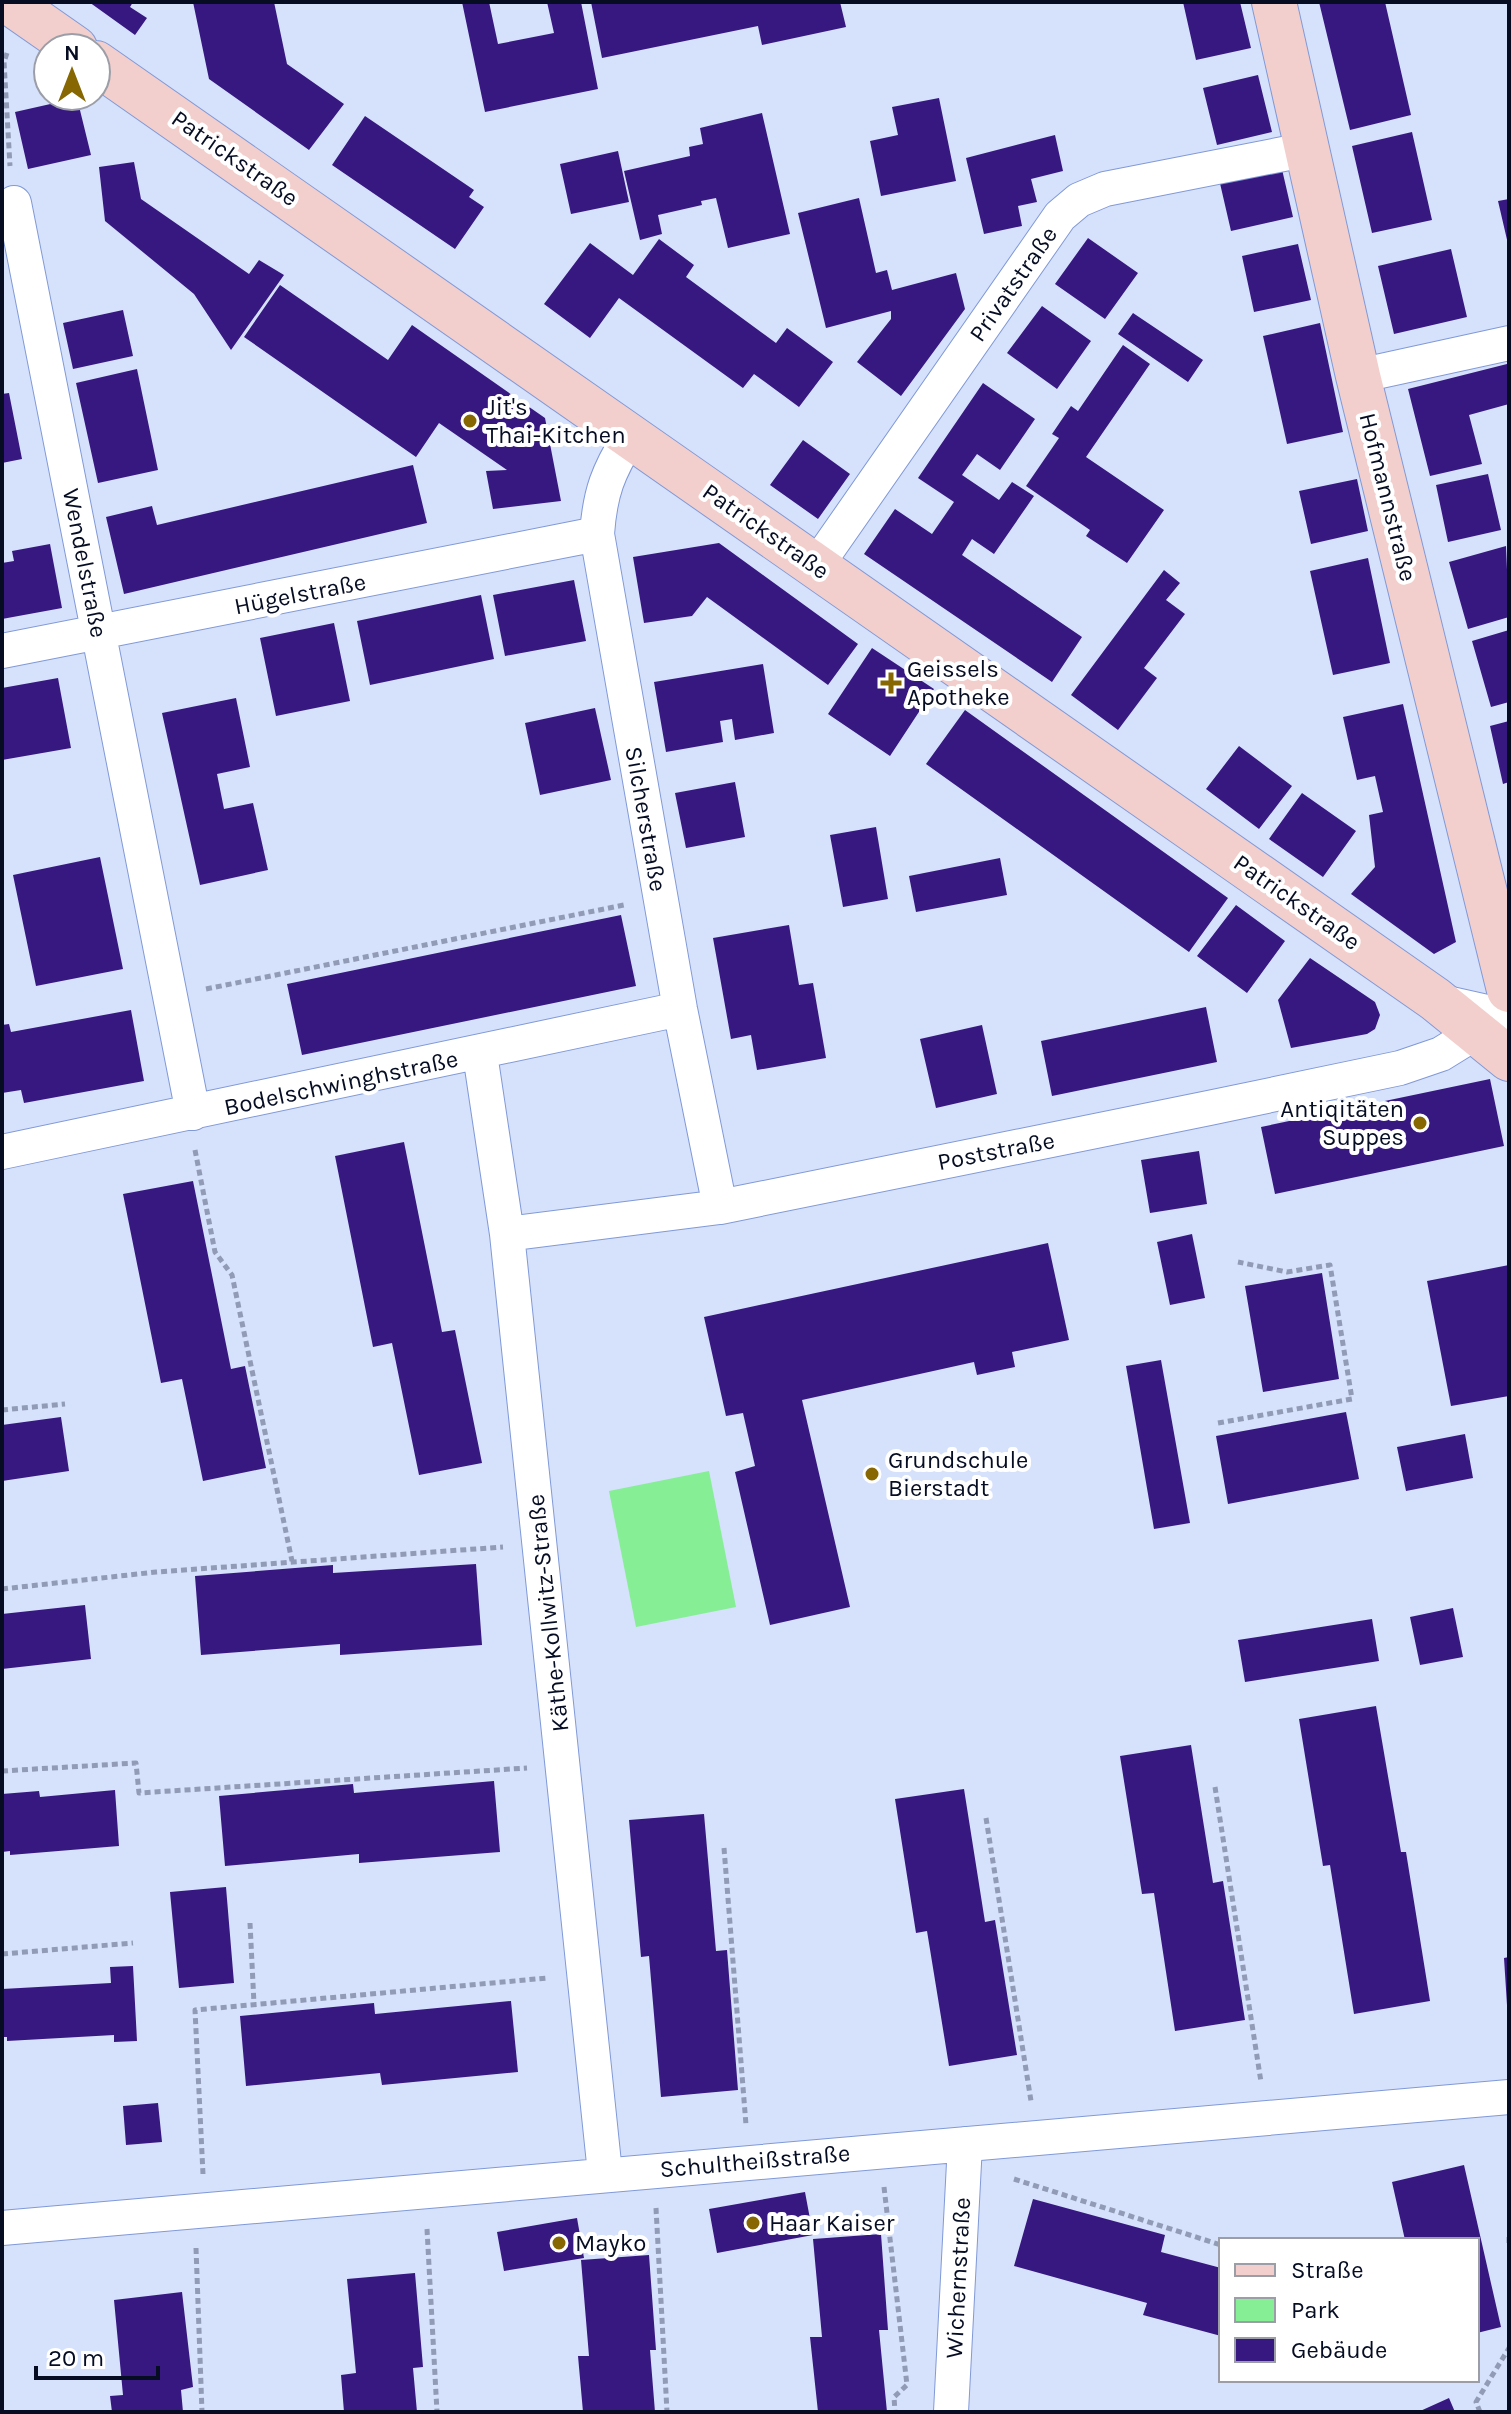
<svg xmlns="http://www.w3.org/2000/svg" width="1511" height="2414" viewBox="0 0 1511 2414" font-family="Karla,sans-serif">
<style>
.green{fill:#86ee95}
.building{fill:#371881}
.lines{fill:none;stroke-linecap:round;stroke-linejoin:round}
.street-casing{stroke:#8099d7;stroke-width:36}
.secondary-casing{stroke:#8099d7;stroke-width:46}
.path{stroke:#929bb5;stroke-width:5;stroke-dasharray:6 4;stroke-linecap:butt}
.street{stroke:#fff;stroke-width:34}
.secondary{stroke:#f2cfcc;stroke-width:44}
.poi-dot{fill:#866701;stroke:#fff;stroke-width:3}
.labels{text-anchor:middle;stroke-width:8;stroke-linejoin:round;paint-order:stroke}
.street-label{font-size:24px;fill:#060d23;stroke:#fff}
.poi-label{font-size:24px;fill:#060d23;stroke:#fff;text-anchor:start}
</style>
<rect width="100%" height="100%" fill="#d6e1fc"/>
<path class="green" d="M 709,1471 L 736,1607 L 636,1627 L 609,1491 Z"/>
<path class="building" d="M 89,2 L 133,2 L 130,7 L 147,18 L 135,35 Z
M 193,2 L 274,2 L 287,64 L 344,104 L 309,150 L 209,79 Z
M 462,2 L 489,2 L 498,44 L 554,33 L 547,2 L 581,2 L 598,89 L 485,112 Z
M 591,2 L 840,2 L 846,27 L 762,45 L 758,26 L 602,58 Z
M 1183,2 L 1240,2 L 1251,48 L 1196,60 Z
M 1319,2 L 1385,2 L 1411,115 L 1350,130 Z
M 1258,75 L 1272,132 L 1217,145 L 1203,88 Z
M 77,98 L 91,155 L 28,169 L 15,112 Z
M 939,98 L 956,181 L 881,196 L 870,141 L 898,135 L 892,107 Z
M 762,113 L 790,234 L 728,248 L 716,198 L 701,201 L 702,205 L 658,215 L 662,234 L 640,240 L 624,171 L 690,156 L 689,147 L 703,144 L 700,128 Z
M 365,116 L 474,190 L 469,197 L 484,207 L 455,249 L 332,165 Z
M 1412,132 L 1432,220 L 1372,233 L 1352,146 Z
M 1055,135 L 1063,171 L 1031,179 L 1037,202 L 1018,206 L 1022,226 L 984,234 L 966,158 Z
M 618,151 L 629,202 L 571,214 L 560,164 Z
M 134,162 L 141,199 L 249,274 L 259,260 L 284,275 L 231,350 L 194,294 L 105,221 L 99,167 Z
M 1281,165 L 1293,217 L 1231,231 L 1219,179 Z
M 859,198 L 876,273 L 887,270 L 892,290 L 956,273 L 965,309 L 901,396 L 857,362 L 891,319 L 891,311 L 826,328 L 798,213 Z
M 1509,199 L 1509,244 L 1508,244 L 1498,201 Z
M 1088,238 L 1138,273 L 1105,319 L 1055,284 Z
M 659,239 L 694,265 L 686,277 L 776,343 L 787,328 L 833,362 L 799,407 L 754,374 L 743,388 L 619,298 L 590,338 L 544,304 L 590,243 L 633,275 Z
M 1298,244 L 1311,300 L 1254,312 L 1242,256 Z
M 1451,249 L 1467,317 L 1394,334 L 1378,266 Z
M 280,285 L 388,360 L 412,325 L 545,418 L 561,501 L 493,509 L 486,471 L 507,470 L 439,423 L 416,457 L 244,337 Z
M 1042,306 L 1091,341 L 1057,389 L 1007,353 Z
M 123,310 L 133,356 L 73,369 L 63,323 Z
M 1133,313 L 1203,360 L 1188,382 L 1118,334 Z
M 1320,323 L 1343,432 L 1287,444 L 1263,336 Z
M 1123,345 L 1150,364 L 1086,457 L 1164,510 L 1127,563 L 1086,536 L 1090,530 L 1026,486 L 1059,438 L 1052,434 L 1071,406 L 1078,411 Z
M 1507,364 L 1509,404 L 1469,415 L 1482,464 L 1430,476 L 1408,389 Z
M 137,369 L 158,470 L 98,483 L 76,383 Z
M 983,383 L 1035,419 L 1000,470 L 977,454 L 962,475 L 999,500 L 1012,482 L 1034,496 L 994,554 L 972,539 L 962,555 L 1082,637 L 1052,682 L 864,554 L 895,509 L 932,534 L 954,502 L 918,478 Z
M 9,393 L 22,459 L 2,463 L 2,394 Z
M 803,440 L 850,474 L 818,519 L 770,485 Z
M 413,465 L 427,523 L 124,594 L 106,517 L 152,506 L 157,525 Z
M 1488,474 L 1501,530 L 1448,542 L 1436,485 Z
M 1357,479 L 1368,531 L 1311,544 L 1299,491 Z
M 719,543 L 858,644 L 828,685 L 707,597 L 692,616 L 644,623 L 633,557 Z
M 50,544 L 62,608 L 2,619 L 2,563 L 14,561 L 12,551 Z
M 1506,546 L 1509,617 L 1468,629 L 1449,562 Z
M 1368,558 L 1390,663 L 1333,675 L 1310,571 Z
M 1164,570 L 1180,583 L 1166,600 L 1185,614 L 1144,668 L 1157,678 L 1118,730 L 1071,695 Z
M 574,580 L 586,641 L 505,656 L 493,595 Z
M 481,595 L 494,659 L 370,685 L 357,621 Z
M 334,623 L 350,701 L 276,716 L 260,638 Z
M 1509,630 L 1509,702 L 1491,707 L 1472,641 Z
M 872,648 L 934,689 L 890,756 L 828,714 Z
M 763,664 L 774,733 L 735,740 L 732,719 L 720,721 L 723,742 L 666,752 L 654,682 Z
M 58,678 L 71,748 L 2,760 L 2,688 Z
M 236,698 L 250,767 L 217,774 L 224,809 L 253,803 L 268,870 L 200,885 L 162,713 Z
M 1403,704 L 1456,942 L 1434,954 L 1351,894 L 1375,867 L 1369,815 L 1383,812 L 1375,776 L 1357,780 L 1343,717 Z
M 595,708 L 611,780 L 540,795 L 525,723 Z
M 965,710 L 1228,898 L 1189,952 L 926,764 Z
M 1509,721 L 1509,782 L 1503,784 L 1490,726 Z
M 1239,746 L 1292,786 L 1259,829 L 1206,789 Z
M 735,782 L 745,837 L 686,848 L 675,793 Z
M 1302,793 L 1356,831 L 1323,877 L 1269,839 Z
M 876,827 L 888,899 L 843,907 L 830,835 Z
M 100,857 L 123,969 L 36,986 L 13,875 Z
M 1000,858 L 1007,895 L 916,912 L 909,876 Z
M 1236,905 L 1285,941 L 1247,993 L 1197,956 Z
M 621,915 L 636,986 L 302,1055 L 287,984 Z
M 789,925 L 799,985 L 813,983 L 826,1058 L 757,1070 L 751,1035 L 731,1039 L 713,938 Z
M 1310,958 L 1375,1002 L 1380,1015 L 1375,1029 L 1367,1034 L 1291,1048 L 1278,1000 Z
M 1206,1007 L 1217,1062 L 1052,1096 L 1041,1041 Z
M 131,1010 L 144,1081 L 24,1103 L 21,1090 L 2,1093 L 2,1025 L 9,1024 L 11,1032 Z
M 982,1025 L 997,1094 L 936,1108 L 920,1039 Z
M 1490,1079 L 1504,1146 L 1275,1194 L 1261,1127 Z
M 404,1142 L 442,1332 L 455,1330 L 482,1463 L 419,1475 L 392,1343 L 373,1347 L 335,1156 Z
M 1199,1151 L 1207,1204 L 1150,1213 L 1141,1160 Z
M 193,1181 L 231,1369 L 245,1366 L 266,1468 L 203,1481 L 182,1379 L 161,1383 L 123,1194 Z
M 1192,1234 L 1205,1298 L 1170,1305 L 1157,1242 Z
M 1048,1243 L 1069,1340 L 1012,1352 L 1015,1367 L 977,1375 L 974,1362 L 802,1400 L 850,1607 L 770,1625 L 735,1472 L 755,1466 L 743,1413 L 726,1416 L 704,1317 Z
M 1509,1265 L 1509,1396 L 1451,1406 L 1427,1281 Z
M 1322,1273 L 1339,1379 L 1263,1392 L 1245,1286 Z
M 1161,1360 L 1190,1523 L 1154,1529 L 1126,1366 Z
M 1346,1412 L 1359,1479 L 1228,1504 L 1216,1436 Z
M 61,1417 L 69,1471 L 2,1481 L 2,1425 Z
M 1465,1434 L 1473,1478 L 1406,1491 L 1397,1447 Z
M 476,1564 L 482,1645 L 340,1655 L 340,1644 L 201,1655 L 195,1576 L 333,1565 L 333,1573 Z
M 85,1605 L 91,1659 L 2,1669 L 2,1614 Z
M 1453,1608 L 1463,1657 L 1420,1665 L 1410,1617 Z
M 1372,1619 L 1379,1661 L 1245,1682 L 1238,1640 Z
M 1376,1706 L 1401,1852 L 1406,1852 L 1430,2001 L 1354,2014 L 1330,1865 L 1323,1866 L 1299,1719 Z
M 1191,1745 L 1213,1883 L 1223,1881 L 1245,2020 L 1175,2031 L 1154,1893 L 1142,1894 L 1120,1756 Z
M 494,1781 L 500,1852 L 359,1863 L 359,1854 L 225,1866 L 219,1796 L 353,1784 L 354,1793 Z
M 964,1789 L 985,1922 L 995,1920 L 1017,2055 L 949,2066 L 927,1931 L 916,1933 L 895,1799 Z
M 115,1790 L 119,1846 L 10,1855 L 10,1851 L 2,1852 L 2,1794 L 39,1791 L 40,1797 Z
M 704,1814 L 716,1951 L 727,1950 L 738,2090 L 661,2097 L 649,1956 L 641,1957 L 629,1820 Z
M 226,1887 L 234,1983 L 179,1988 L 170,1892 Z
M 1509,1957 L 1509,2005 L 1507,2005 L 1504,1958 Z
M 133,1966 L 137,2041 L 114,2042 L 114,2035 L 7,2041 L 7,2037 L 2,2037 L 2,1989 L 111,1983 L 110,1967 Z
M 511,2001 L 518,2072 L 382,2085 L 380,2073 L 246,2086 L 240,2016 L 374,2003 L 375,2014 Z
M 158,2103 L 162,2142 L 126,2145 L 123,2106 Z
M 1464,2165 L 1501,2327 L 1477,2333 L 1477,2240 L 1405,2240 L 1392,2182 Z
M 805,2192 L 813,2235 L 717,2253 L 709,2209 Z
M 1033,2199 L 1165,2235 L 1161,2252 L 1221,2268 L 1221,2336 L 1143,2315 L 1147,2303 L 1014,2266 Z
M 577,2218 L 584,2258 L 504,2271 L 497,2232 Z
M 881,2234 L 888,2330 L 879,2330 L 887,2412 L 818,2412 L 810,2337 L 822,2337 L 813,2239 Z
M 649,2255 L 656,2350 L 650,2350 L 655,2412 L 583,2412 L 578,2356 L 589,2356 L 581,2260 Z
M 415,2273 L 423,2367 L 413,2368 L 417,2412 L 344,2412 L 341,2375 L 356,2373 L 347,2279 Z
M 182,2292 L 193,2387 L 181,2390 L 183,2412 L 112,2412 L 110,2396 L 123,2395 L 114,2300 Z
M 1449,2398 L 1455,2412 L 1418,2412 Z"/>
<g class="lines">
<defs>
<path id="street" d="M 14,203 L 193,1113
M 1358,376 L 1509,343
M 630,436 C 608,472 600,492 597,534 L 680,1009 L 720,1207
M 816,566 L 1060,216 L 1079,200 L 1105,189 L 1309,149
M 2,651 L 597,534
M 1447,1003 L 1509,1017
M 480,1054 L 507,1234 L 605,2173
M 2,1152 L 680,1009
M 507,1234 L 720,1207 L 1209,1108 L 1400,1068 L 1441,1054 L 1475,1033
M 2,2228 L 1509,2097
M 951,2412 L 965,2144"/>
<path id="secondary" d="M 9,2 L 75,48
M 1274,2 L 1358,376 L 1509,990
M 96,63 L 1435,999 L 1509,1059"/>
</defs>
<use href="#street" class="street-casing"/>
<use href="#secondary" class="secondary-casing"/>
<path class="path" d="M 7,53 L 4,62 L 10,166
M 206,989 L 624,905
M 195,1150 L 215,1252 L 232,1275 L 292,1561
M 2,1410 L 65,1404
M 1218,1423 L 1352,1399 L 1330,1265 L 1287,1272 L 1238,1262
M 2,1589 L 156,1572 L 503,1547
M 2,1771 L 136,1763 L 139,1793 L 527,1768
M 1215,1787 L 1261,2082
M 986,1818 L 1031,2101
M 724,1848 L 746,2125
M 250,1923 L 254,2004
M 2,1954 L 133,1943
M 203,2174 L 195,2010 L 547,1978
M 1014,2179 L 1221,2245
M 884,2187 L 907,2385 L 894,2397 L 895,2412
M 656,2208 L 667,2412
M 427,2229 L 437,2412
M 1509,2237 L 1509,2243
M 196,2248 L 202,2412
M 1480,2412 L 1476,2402 L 1509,2348"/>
<use href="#street" class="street"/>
<use href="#secondary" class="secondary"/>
</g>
<g class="poi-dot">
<circle cx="470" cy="421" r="8"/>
<path d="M887 671h8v8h8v8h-8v8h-8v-8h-8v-8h8z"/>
<circle cx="1420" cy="1123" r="8"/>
<circle cx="872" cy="1474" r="8"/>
<circle cx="753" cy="2223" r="8"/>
<circle cx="559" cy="2243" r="8"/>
</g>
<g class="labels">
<g class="street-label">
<text transform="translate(235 158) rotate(35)" y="8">Patrickstraße</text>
<text transform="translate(1013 284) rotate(-55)" y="8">Privatstraße</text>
<text transform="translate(1388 497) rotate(76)" y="8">Hofmannstraße</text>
<text transform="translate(766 531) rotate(35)" y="8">Patrickstraße</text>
<text transform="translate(85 563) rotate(79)" y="8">Wendelstraße</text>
<text transform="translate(300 594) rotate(-11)" y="8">Hügelstraße</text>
<text transform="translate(646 819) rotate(80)" y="8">Silcherstraße</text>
<text transform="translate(1297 902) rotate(35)" y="8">Patrickstraße</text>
<text transform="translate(341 1083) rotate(-12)" y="8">Bodelschwinghstraße</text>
<text transform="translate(996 1151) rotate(-11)" y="8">Poststraße</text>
<text transform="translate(548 1613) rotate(-96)" y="8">Käthe-Kollwitz-Straße</text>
<text transform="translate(755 2161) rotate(-5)" y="8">Schultheißstraße</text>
<text transform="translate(958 2278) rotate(-87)" y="8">Wichernstraße</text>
</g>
<g class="poi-label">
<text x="486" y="415">Jit's<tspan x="486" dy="28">Thai-Kitchen</tspan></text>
<text x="907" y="677">Geissels<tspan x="907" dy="28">Apotheke</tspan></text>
<text x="1404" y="1117" text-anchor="end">Antiqitäten<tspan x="1404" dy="28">Suppes</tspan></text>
<text x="888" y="1468">Grundschule<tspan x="888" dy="28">Bierstadt</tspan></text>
<text x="769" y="2231">Haar Kaiser</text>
<text x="575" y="2251">Mayko</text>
</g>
</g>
<rect width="1511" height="2414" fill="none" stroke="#060d23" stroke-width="8"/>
<rect x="1219" y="2238" width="260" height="144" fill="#ffffff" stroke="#9b9ea7" stroke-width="2"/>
<rect x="1235" y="2264" width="40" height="12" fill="#f2cfcc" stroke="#9b9ea7" stroke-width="2"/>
<text x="1291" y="2278" font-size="24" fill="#060d23">Straße</text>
<rect x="1235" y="2298" width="40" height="24" fill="#86ee95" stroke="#9b9ea7" stroke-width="2"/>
<text x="1291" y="2318" font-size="24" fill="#060d23">Park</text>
<rect x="1235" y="2338" width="40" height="24" fill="#371881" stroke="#9b9ea7" stroke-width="2"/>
<text x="1291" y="2358" font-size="24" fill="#060d23">Gebäude</text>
<g transform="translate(72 72)"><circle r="38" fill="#ffffff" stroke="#9b9ea7" stroke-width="2"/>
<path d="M0-6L14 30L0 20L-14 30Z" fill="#866701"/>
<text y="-12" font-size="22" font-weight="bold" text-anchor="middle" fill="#060d23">N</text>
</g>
<path d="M36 2366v12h122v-12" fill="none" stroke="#060d23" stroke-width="4"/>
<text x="48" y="2366" font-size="24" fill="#060d23" stroke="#ffffff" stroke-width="6" paint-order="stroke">20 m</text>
</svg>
